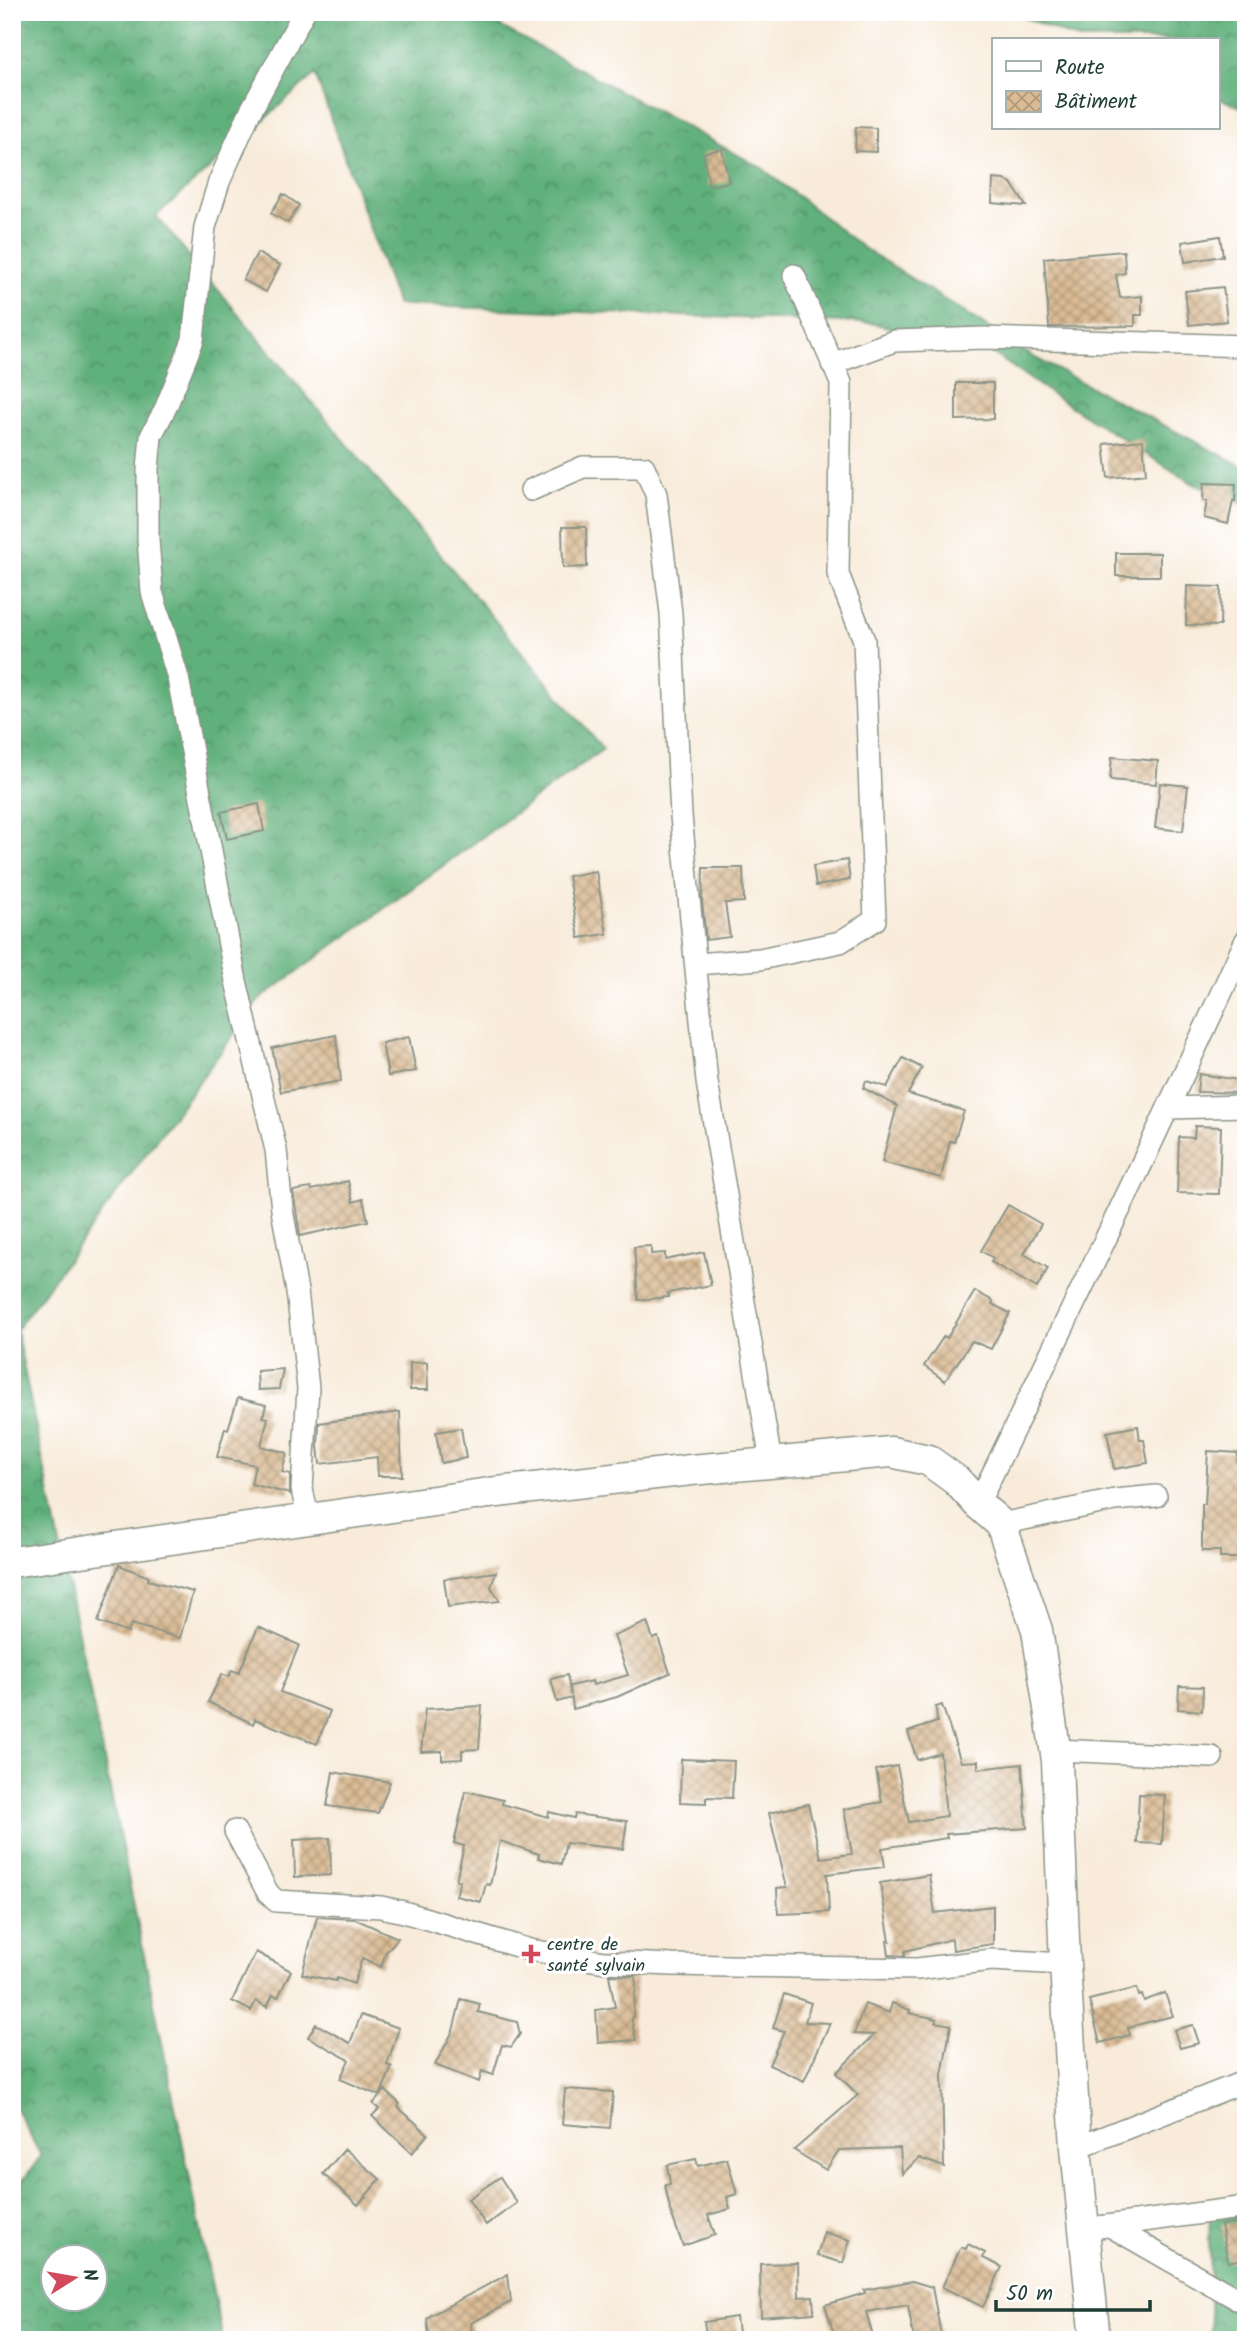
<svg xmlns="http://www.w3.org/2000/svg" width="1258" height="2352" viewBox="0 0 1258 2352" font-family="Kalam,sans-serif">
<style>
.forest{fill:url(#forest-crowns);stroke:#407658;stroke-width:2;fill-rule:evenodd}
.building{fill:url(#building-cross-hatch)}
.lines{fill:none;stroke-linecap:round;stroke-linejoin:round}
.street-casing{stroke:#8c9487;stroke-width:24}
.secondary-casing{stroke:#8c9487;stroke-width:33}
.street{stroke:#fff;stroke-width:21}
.secondary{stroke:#fff;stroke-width:30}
.poi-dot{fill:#d1495b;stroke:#fff;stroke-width:2.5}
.labels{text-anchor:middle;stroke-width:6;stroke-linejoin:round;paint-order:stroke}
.poi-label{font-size:18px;fill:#1f3d34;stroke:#fff;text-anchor:start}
</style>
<defs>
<pattern id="forest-crowns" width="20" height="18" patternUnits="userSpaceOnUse" patternTransform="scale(1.75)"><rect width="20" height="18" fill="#60b07c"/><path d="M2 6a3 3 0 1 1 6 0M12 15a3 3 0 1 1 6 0" fill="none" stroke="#4f9066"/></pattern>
<pattern id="building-cross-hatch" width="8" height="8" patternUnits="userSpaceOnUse" patternTransform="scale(1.75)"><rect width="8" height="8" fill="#dabb94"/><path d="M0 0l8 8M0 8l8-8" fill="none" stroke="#b0997a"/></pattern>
</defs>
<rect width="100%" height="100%" fill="#fff"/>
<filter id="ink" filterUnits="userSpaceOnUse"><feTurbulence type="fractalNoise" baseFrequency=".0143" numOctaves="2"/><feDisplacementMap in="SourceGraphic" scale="14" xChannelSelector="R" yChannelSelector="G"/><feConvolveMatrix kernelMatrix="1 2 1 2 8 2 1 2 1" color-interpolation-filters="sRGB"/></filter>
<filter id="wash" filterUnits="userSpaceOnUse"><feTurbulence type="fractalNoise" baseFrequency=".00686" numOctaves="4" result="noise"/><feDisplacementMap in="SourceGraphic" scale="28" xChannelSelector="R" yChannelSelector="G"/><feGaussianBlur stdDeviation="1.57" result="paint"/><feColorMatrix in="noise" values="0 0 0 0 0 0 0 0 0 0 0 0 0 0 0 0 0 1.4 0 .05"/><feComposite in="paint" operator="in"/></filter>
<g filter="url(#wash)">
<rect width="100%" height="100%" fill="#f8ebda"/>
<path class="forest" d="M 12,12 L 474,12 L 762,168 L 862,247 L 1037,359 L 1246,468 L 1246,505 L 1194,484 L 1059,399 L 988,350 L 871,323 L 397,305 L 315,74 L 156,216 L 603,749 L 260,999 L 16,1330 L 223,2340 L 12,2340 L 12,2195 L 41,2156 L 12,2101 ZM 52,2258 L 94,2258 L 94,2300 L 52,2300 Z
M 1011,12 L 1246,12 L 1246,109 L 1218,98 L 1218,40 L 1079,40 Z
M 1246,2198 L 1246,2340 L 1211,2340 L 1209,2237 L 1211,2218 Z"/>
<g id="blocks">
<path class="building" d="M 856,127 L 876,128 L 876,152 L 855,151 Z
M 722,149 L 729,182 L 709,186 L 703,153 Z
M 993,179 L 1005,180 L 1011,183 L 1026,206 L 992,203 Z
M 283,194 L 299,205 L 288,223 L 271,213 Z
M 1220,236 L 1223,256 L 1185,262 L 1182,242 Z
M 1124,251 L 1125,273 L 1116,275 L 1120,298 L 1142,296 L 1142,315 L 1135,315 L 1135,326 L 1049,327 L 1044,258 Z
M 257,253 L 280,265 L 266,292 L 243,280 Z
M 1223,287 L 1227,321 L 1189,325 L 1185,291 Z
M 956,383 L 993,383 L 993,419 L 956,420 Z
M 1143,440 L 1146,474 L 1108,478 L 1104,444 Z
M 1204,483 L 1236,484 L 1235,501 L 1233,501 L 1228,524 L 1204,518 L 1207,501 L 1203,501 Z
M 562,527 L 586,527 L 587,567 L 563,568 Z
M 1116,553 L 1160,553 L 1160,576 L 1116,576 Z
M 1187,586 L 1221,587 L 1220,626 L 1186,625 Z
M 1112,757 L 1158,761 L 1156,784 L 1110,780 Z
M 1160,783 L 1188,786 L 1183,831 L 1155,828 Z
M 259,804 L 264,831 L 227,839 L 221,812 Z
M 847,860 L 850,880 L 816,886 L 813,866 Z
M 703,868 L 743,868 L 744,902 L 725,903 L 730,937 L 706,940 L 702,901 Z
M 596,871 L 607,934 L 579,938 L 568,876 Z
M 336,1035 L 341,1081 L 281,1092 L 272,1048 Z
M 409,1037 L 416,1071 L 388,1076 L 382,1043 Z
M 903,1058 L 922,1068 L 908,1094 L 964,1111 L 954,1142 L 950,1141 L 941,1178 L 882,1162 L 897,1106 L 863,1088 L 866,1081 L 887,1087 Z
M 1199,1074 L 1246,1081 L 1246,1093 L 1197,1092 Z
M 1195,1126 L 1221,1127 L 1219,1194 L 1177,1193 L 1179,1137 L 1194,1138 Z
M 348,1181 L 353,1202 L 363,1199 L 368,1221 L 300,1236 L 293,1191 L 311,1188 L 312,1190 Z
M 1008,1205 L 1041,1224 L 1024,1254 L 1048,1268 L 1037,1288 L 991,1262 L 993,1258 L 981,1251 Z
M 651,1246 L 651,1254 L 665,1253 L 665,1260 L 704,1252 L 711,1285 L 668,1293 L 668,1297 L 638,1300 L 634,1247 Z
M 975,1291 L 993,1301 L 992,1304 L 1010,1313 L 991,1349 L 972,1341 L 945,1381 L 924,1366 L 944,1336 L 947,1338 Z
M 427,1362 L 428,1390 L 410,1390 L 410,1363 Z
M 283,1369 L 279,1389 L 258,1390 L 257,1371 Z
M 238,1398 L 266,1405 L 263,1417 L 268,1418 L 261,1446 L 287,1453 L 282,1472 L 290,1474 L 290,1494 L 251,1484 L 255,1465 L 217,1457 L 225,1428 L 228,1429 Z
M 400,1412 L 402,1476 L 378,1476 L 377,1457 L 320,1464 L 318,1446 L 319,1423 Z
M 1138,1426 L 1140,1440 L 1144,1440 L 1148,1463 L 1114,1469 L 1107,1432 Z
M 461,1428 L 466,1458 L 441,1463 L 436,1432 Z
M 1208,1451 L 1238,1453 L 1237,1463 L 1240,1463 L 1240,1474 L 1242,1474 L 1240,1504 L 1243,1504 L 1243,1558 L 1220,1558 L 1220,1551 L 1202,1551 L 1202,1504 L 1205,1504 Z
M 119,1565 L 149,1577 L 148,1580 L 193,1592 L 180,1638 L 131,1624 L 128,1633 L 98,1622 Z
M 496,1572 L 491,1587 L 500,1601 L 448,1607 L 444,1579 Z
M 647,1622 L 653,1639 L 658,1637 L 670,1673 L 617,1697 L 573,1709 L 572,1698 L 557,1702 L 551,1679 L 567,1675 L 571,1696 L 570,1686 L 592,1681 L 593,1685 L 628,1675 L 614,1636 Z
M 258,1627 L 299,1645 L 280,1692 L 330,1711 L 317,1744 L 255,1719 L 253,1724 L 208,1702 L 222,1674 L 229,1677 L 232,1670 L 239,1673 Z
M 1179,1686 L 1203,1687 L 1202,1711 L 1178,1709 Z
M 942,1705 L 961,1762 L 978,1761 L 978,1769 L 1022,1764 L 1027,1828 L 946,1834 L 947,1838 L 882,1848 L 885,1867 L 827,1874 L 829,1912 L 778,1914 L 777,1888 L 787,1887 L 769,1813 L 808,1804 L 821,1858 L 852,1854 L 844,1809 L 882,1802 L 876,1770 L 897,1766 L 909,1822 L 946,1816 L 940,1753 L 917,1760 L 908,1732 L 937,1722 L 936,1707 Z
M 482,1706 L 479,1749 L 462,1750 L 462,1759 L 442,1760 L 442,1751 L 421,1752 L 425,1709 Z
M 681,1759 L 734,1761 L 732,1798 L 706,1797 L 706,1803 L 680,1802 Z
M 333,1772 L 390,1782 L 378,1813 L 327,1806 Z
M 466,1791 L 503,1800 L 502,1804 L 548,1817 L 549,1812 L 574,1818 L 575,1814 L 627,1821 L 623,1849 L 566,1843 L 561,1864 L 538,1858 L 539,1854 L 500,1841 L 490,1885 L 486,1884 L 481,1902 L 456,1896 L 460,1881 L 456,1880 L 464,1846 L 454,1843 Z
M 1139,1794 L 1165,1795 L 1162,1844 L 1137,1843 Z
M 330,1838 L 331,1875 L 295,1877 L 294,1840 Z
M 929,1875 L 935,1913 L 993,1906 L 993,1944 L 953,1950 L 952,1939 L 905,1951 L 905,1956 L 889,1955 L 887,1941 L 890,1941 L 880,1883 Z
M 317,1917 L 355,1919 L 398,1938 L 386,1952 L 381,1967 L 362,1958 L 354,1984 L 337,1978 L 336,1981 L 302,1974 Z
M 256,1952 L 291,1971 L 278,1997 L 273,1995 L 267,2007 L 256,2001 L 251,2011 L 232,2001 Z
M 609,1975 L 635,1976 L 636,1985 L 632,2022 L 636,2040 L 598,2043 L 596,2010 L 615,2007 Z
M 1137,1988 L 1139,1996 L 1142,1995 L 1144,2001 L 1165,1993 L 1173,2016 L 1128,2027 L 1130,2035 L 1100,2043 L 1089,2000 Z
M 784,1994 L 811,2003 L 805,2022 L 830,2023 L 804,2081 L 769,2065 L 784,2031 L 773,2028 Z
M 461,1999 L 480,2004 L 478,2012 L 517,2022 L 520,2034 L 511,2047 L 502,2045 L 493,2075 L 482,2071 L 479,2082 L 435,2065 L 453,2031 Z
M 892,2003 L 910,2010 L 909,2013 L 937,2019 L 936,2022 L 951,2025 L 942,2075 L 944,2167 L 919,2158 L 902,2174 L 900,2148 L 839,2150 L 826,2170 L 794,2150 L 858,2095 L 836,2073 L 874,2035 L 854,2034 L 865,2004 L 889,2013 Z
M 361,2015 L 399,2028 L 387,2065 L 392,2067 L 380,2096 L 340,2079 L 349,2060 L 308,2037 L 316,2024 L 350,2043 Z
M 1193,2025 L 1199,2043 L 1180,2048 L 1174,2030 Z
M 565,2089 L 613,2092 L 610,2128 L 562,2124 Z
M 385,2090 L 400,2104 L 398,2107 L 428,2134 L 412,2153 L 372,2116 L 379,2109 L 373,2104 Z
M 345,2149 L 380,2179 L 358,2205 L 323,2174 Z
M 696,2159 L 698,2166 L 727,2159 L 737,2194 L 727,2197 L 730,2209 L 708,2215 L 715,2235 L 683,2246 L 670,2210 L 665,2185 L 670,2184 L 667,2165 Z
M 500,2177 L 517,2203 L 486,2225 L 468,2199 Z
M 1246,2221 L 1246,2258 L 1228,2262 L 1221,2225 Z
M 824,2232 L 850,2240 L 843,2263 L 817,2255 Z
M 968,2244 L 985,2253 L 983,2258 L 1002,2267 L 983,2307 L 942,2287 L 961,2247 L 966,2249 Z
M 798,2263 L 799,2297 L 813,2296 L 814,2313 L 761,2317 L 760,2264 Z
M 508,2274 L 511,2302 L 471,2323 L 472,2332 L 429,2336 L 427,2319 L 431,2315 Z
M 912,2281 L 932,2287 L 942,2340 L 914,2340 L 908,2305 L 866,2312 L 874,2340 L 836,2340 L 825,2305 L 865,2293 L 864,2290 Z
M 736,2317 L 739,2340 L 707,2340 L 704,2322 Z"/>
</g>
</g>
<g filter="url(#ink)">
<use href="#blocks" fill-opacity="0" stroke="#8c9487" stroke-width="2"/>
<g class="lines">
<defs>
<path id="street" d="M 304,12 L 250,112 L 219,182 L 205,227 L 193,340 L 166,407 L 151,436 L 148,469 L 148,539 L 152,592 L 178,678 L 236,981 L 276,1150 L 282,1210 L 297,1291 L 308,1388 L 302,1489 L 308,1518
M 832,364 L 894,341 L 985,338 L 1246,346
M 531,490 L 583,467 L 644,467 L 656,494 L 671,613 L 681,816 L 707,1082 L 771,1462
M 696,964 L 760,959 L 840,942 L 875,920 L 864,640 L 838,574 L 841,383 L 794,275
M 1168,1108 L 1246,1106
M 978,1504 L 1144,1159 L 1246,940
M 1001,1524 L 1115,1500 L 1156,1496
M 1056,1750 L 1212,1757
M 235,1831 L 268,1893 L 276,1901 L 381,1907 L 404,1912 L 530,1950 L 605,1962 L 672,1965 L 917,1969 L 992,1960 L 1065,1964
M 1076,2148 L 1246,2081
M 1110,2226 L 1246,2304
M 1084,2229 L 1246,2207"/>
<path id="secondary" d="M 12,1562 L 489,1493 L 691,1470 L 891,1452 L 928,1460 L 957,1481 L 978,1504 L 1001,1524 L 1037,1630 L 1057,1761 L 1065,1964 L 1076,2148 L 1095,2340"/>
</defs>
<use href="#street" class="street-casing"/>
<use href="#secondary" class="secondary-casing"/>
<use href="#street" class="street"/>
<use href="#secondary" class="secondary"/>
</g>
</g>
<path class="poi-dot" d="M527.5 1943.5h7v7h7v7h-7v7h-7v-7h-7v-7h7z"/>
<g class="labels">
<g class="poi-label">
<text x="547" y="1950">centre de<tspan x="547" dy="21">santé sylvain</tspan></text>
</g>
</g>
<rect width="1258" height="2352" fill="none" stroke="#fff" stroke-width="42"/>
<rect x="992" y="38" width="228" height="91" fill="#ffffff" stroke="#a5b1ae" stroke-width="2"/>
<rect x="1006" y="61" width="35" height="10" fill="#ffffff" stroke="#a5b1ae" stroke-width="2"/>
<text x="1055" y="74" font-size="21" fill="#1f3d34">Route</text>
<rect x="1006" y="91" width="35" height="21" fill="url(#building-cross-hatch)" stroke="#a5b1ae" stroke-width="2"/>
<text x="1055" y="108" font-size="21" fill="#1f3d34">Bâtiment</text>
<g transform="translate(74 2278) rotate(79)"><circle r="33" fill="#ffffff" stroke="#a5b1ae" stroke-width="2"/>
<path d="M0-5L12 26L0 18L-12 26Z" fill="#d1495b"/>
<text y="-10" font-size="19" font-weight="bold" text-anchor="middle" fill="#1f3d34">N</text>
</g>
<path d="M996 2300v10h154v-10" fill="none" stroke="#1f3d34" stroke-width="3.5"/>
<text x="1006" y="2300" font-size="21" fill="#1f3d34" stroke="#ffffff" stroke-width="5" paint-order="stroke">50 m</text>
</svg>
